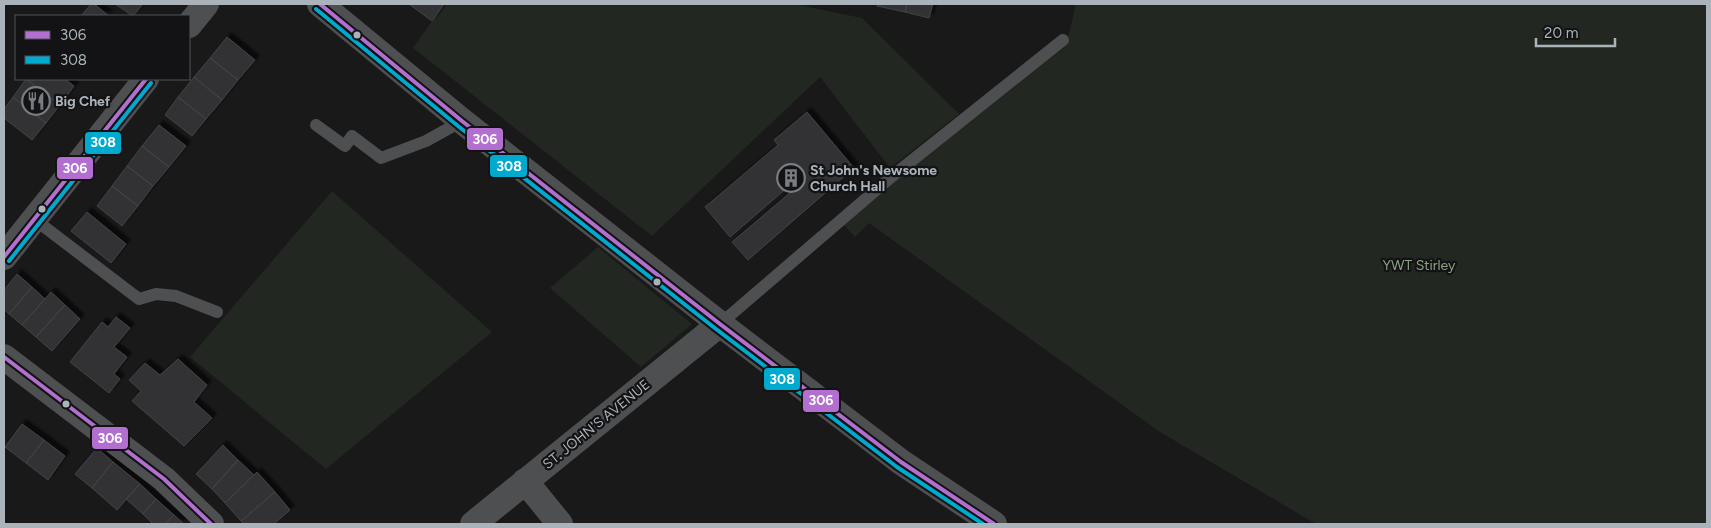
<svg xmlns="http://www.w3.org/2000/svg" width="1711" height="528" viewBox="0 0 1711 528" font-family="Figtree,sans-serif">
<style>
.green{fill:#222721}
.building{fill:#333334;stroke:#414345;filter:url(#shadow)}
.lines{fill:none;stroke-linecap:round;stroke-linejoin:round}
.lane{stroke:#4d4f51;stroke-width:12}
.street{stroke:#4d4f51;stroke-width:26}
.bus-1-casing{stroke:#131315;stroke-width:8}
.bus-2-casing{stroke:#131315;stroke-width:8}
.bus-1{stroke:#b36fd0;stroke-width:4}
.bus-2{stroke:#00a9ce;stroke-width:4}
.bus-dot{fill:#aab3b9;stroke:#131315;stroke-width:2}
.labels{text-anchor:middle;stroke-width:4.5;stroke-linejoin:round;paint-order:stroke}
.poi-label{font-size:14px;font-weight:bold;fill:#aab3b9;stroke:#131315;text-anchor:start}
.park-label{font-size:14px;fill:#8aa383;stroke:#131315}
.street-label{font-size:14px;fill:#aab3b9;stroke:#131315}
.line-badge{stroke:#131315;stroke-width:2}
.badge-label{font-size:14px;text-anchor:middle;font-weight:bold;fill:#fff}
</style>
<defs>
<filter id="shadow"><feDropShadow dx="4.5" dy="-4.5" stdDeviation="1" flood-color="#0009"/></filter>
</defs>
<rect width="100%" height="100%" fill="#191919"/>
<path class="green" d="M 444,4 L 794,4 L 862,18 L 959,114 L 890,168 L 820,77 L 652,236 L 413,48 Z
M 1076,4 L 1707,4 L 1707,524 L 1316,524 L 1160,432 L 869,223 L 855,237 L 842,223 L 1066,46 Z
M 332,191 L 492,332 L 326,469 L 190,357 Z
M 598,247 L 692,324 L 641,367 L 550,288 Z"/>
<path class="building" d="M 91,4 L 94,4 L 109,16 L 81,16 Z
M 115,4 L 143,4 L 133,16 Z
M 409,4 L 444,4 L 432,21 Z
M 878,4 L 907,4 L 905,12 L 877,6 Z
M 907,4 L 933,4 L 929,18 L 905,12 Z
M 227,37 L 255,60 L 238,80 L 210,58 Z
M 210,58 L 238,80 L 222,100 L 194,77 Z
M 194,77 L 222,100 L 206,119 L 178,97 Z
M 26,79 L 60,105 L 46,123 L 13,97 Z
M 26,79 L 65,79 L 74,86 L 60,105 Z
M 13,97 L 46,123 L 32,140 L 4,118 L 4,109 Z
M 178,97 L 206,119 L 192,136 L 165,115 Z
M 807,112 L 854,168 L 748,260 L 732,242 L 792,191 L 788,187 L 730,237 L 705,207 L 778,145 L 774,140 Z
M 159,125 L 186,146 L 169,167 L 142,146 Z
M 142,146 L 169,167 L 153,186 L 127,166 Z
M 127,166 L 153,186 L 138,206 L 112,186 Z
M 112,186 L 138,206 L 122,226 L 97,206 Z
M 87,212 L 126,244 L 111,263 L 71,231 Z
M 17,274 L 32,287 L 9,314 L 4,309 L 4,290 Z
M 32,287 L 45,299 L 22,325 L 9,314 Z
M 51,292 L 65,305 L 36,337 L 22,325 Z
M 65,305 L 80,319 L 52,351 L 36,337 Z
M 116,317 L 130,328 L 114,347 L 127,357 L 114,374 L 120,379 L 109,393 L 70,362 L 102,322 L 108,327 Z
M 178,359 L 207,385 L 194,402 L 212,418 L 184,446 L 132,401 L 141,391 L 129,380 L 145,363 L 160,375 Z
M 22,424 L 44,440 L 26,463 L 5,447 Z
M 44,440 L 65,456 L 48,480 L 26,463 Z
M 223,445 L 238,460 L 212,489 L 196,474 Z
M 97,448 L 113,462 L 92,488 L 75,474 Z
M 238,460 L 254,475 L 225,503 L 212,489 Z
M 113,462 L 140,484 L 117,510 L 92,488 Z
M 257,472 L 275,492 L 241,521 L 225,503 Z
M 140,484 L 156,499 L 143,514 L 126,499 Z
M 275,492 L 290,510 L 274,524 L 244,524 L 241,521 Z
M 156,499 L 174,515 L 165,524 L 153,524 L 143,514 Z
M 174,515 L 184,524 L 165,524 Z"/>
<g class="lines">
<path class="lane" d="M 316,125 L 345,146 L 352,136 L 381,158 L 426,141 L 462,121
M 34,219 L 139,299 L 156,294 L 176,296 L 217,312
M 720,324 L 890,178 L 1063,40"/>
<path class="street" d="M 320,4 L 462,121 L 720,324 L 901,462 L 994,524
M 189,25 L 206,4
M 4,257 L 146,79
M 4,357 L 164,479 L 211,524
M 525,481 L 560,524
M 473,524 L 720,324"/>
<defs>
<path id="bus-1" d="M 320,4 L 462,121 L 720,324 L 901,462 L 994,524
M 4,257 L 146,79
M 4,357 L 164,479 L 211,524"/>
<path id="bus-2" d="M 316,9 L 458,126 L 716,329 L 897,467 L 983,524
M 9,261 L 151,83"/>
</defs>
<use href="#bus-1" class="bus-1-casing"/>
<use href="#bus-2" class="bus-2-casing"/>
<use href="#bus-1" class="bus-1"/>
<use href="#bus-2" class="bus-2"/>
</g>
<defs>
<symbol id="restaurant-ring" viewBox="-11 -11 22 22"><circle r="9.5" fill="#131315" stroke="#777d81" stroke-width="1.5"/><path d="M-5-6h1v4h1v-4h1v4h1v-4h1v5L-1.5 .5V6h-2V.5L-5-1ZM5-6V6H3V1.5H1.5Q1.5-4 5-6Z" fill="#777d81"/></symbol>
<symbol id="building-ring" viewBox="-11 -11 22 22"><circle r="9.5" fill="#131315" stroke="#777d81" stroke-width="1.5"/><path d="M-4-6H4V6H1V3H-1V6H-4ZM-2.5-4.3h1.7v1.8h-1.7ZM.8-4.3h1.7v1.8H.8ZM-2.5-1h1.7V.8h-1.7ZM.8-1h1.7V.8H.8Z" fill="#777d81"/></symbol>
</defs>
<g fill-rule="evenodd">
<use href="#restaurant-ring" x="20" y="85" width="32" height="32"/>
<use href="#building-ring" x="775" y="162" width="32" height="32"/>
</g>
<g class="bus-dot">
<circle cx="357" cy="35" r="4.5"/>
<circle cx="42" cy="209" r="4.5"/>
<circle cx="657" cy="282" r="4.5"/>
<circle cx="66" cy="404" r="4.5"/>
</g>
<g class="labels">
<g class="poi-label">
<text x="55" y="106">Big Chef</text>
<text x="810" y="175">St John's Newsome<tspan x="810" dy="16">Church Hall</tspan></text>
</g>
<g class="park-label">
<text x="1419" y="270">YWT Stirley</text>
</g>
<g class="street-label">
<text transform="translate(596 424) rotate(-39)" y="5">ST. JOHN'S AVENUE</text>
</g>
</g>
<g class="line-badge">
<rect x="466" y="127" width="38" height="24" rx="5" fill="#b36fd0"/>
<rect x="84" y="131" width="38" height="24" rx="5" fill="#00a9ce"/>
<rect x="489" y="154" width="39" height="24" rx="5" fill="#00a9ce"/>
<rect x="56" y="156" width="38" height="24" rx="5" fill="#b36fd0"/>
<rect x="763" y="367" width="38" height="24" rx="5" fill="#00a9ce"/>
<rect x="802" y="389" width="38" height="24" rx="5" fill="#b36fd0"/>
<rect x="91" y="426" width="38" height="24" rx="5" fill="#b36fd0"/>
</g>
<g class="badge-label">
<text x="485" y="144">306</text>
<text x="103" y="147">308</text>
<text x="509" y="171">308</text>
<text x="75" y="173">306</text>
<text x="782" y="384">308</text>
<text x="821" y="405">306</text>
<text x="110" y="443">306</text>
</g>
<rect width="1711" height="528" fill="none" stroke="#aab3b9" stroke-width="10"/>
<rect x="15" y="15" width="175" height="65" fill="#131315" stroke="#4f5357"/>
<rect x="25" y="31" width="25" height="8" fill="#b36fd0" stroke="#4f5357"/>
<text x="60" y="40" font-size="15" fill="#aab3b9">306</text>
<rect x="25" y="56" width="25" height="8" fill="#00a9ce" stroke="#4f5357"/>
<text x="60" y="65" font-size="15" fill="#aab3b9">308</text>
<path d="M1536 38v8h79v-8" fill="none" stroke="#aab3b9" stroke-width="2.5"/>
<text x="1544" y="38" font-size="15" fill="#aab3b9" stroke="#131315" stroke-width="4" paint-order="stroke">20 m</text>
</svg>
